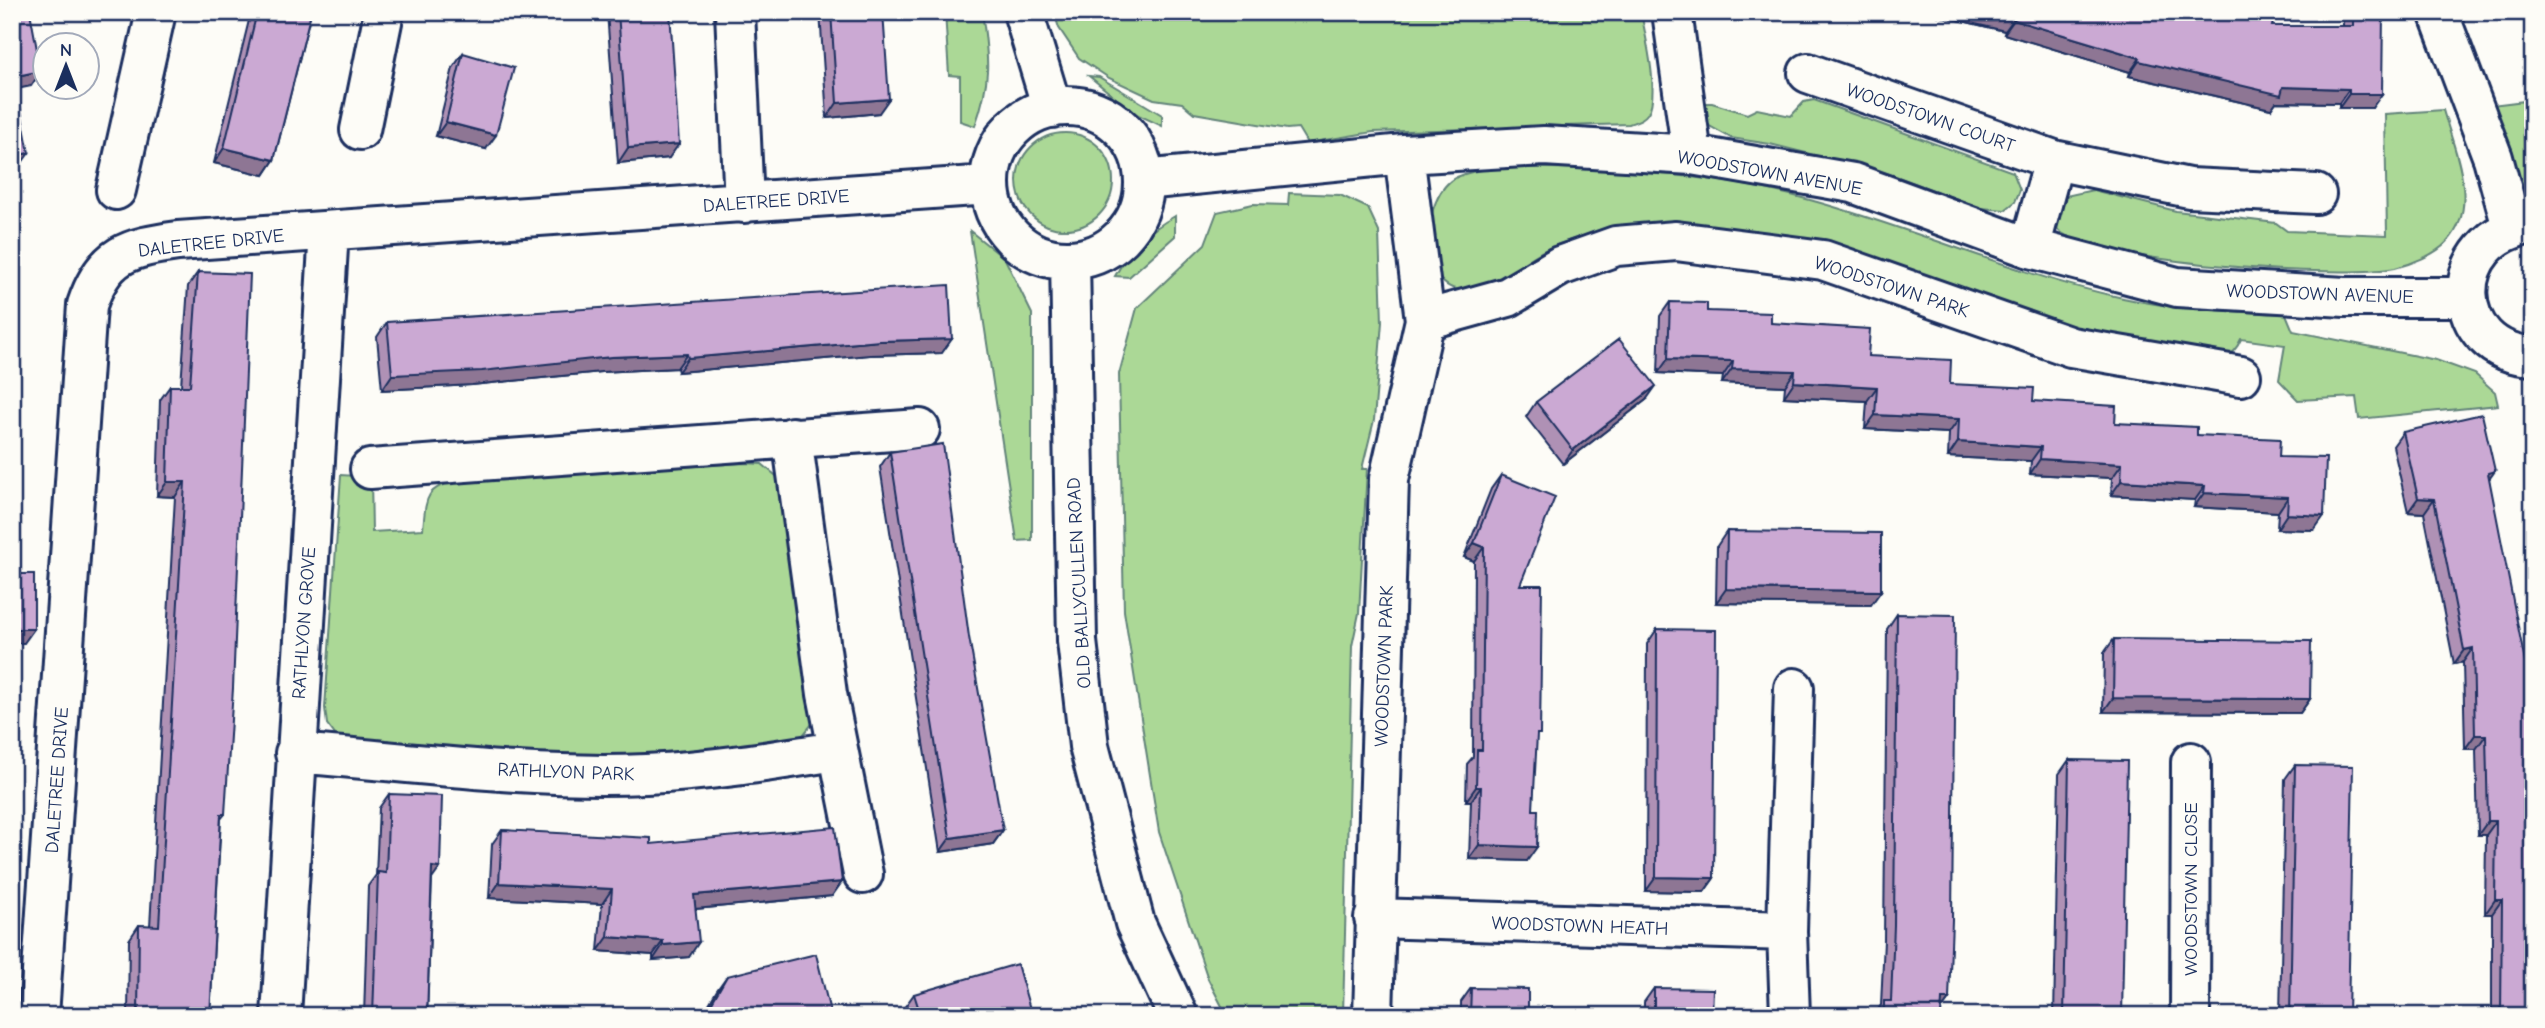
<svg xmlns="http://www.w3.org/2000/svg" width="2545" height="1028" viewBox="0 0 2545 1028" font-family="'Comic Neue',sans-serif">
<style>
.green{fill:#abd896;stroke:#63847a;stroke-width:2}
.lines{fill:none;stroke-linecap:round;stroke-linejoin:round}
.minor-casing{stroke:#1b2f5e;stroke-width:44}
.minor{stroke:#fdfcf7;stroke-width:38}
.wall{fill:#af91b5;stroke:#1b2f5e;stroke-width:2}
.shaded-wall{fill:#8e7694;stroke:#1b2f5e;stroke-width:2}
.building{fill:#cba9d3;stroke:#1b2f5e;stroke-width:2}
.labels{text-anchor:middle;stroke-width:6;stroke-linejoin:round;paint-order:stroke}
.street-label{font-size:19px;fill:#1b2f5e;stroke:#fdfcf7}
</style>
<rect width="100%" height="100%" fill="#fdfcf7"/>
<filter id="ink" filterUnits="userSpaceOnUse"><feTurbulence type="fractalNoise" baseFrequency=".0143" numOctaves="2"/><feDisplacementMap in="SourceGraphic" scale="14" xChannelSelector="R" yChannelSelector="G"/><feConvolveMatrix kernelMatrix="1 2 1 2 8 2 1 2 1" color-interpolation-filters="sRGB"/></filter>
<g filter="url(#ink)">
<path class="green" d="M 945,12 L 982,12 C 989,59 991,81 975,126 L 960,121 L 960,76 L 949,75 Z
M 1054,12 L 1641,12 C 1645,35 1660,94 1648,113 C 1643,120 1637,121 1629,124 L 1373,132 L 1307,143 L 1298,128 L 1287,129 L 1194,113 L 1182,103 L 1154,99 L 1109,78 L 1079,58 L 1059,28 Z
M 1089,76 L 1099,77 L 1162,115 L 1162,126 L 1134,113 Z
M 1814,100 L 2013,172 L 2020,190 L 2015,202 L 2005,210 L 1981,208 L 1890,174 L 1770,144 L 1731,138 L 1706,124 L 1692,103 L 1712,103 L 1747,114 L 1757,109 L 1791,116 L 1804,102 Z
M 2533,100 L 2533,201 C 2502,185 2494,136 2483,106 Z
M 2443,110 C 2454,149 2481,207 2447,242 C 2435,255 2411,264 2395,268 C 2346,279 2091,263 2058,230 C 2058,230 2054,222 2054,221 L 2061,197 L 2093,190 L 2176,211 L 2276,223 L 2287,231 L 2387,235 L 2385,114 Z
M1017 181a48 48 0 1 1 96 0a48 48 0 1 1-96 0Z
M 1553,168 C 1639,170 1727,177 1810,200 C 1916,229 2016,275 2123,298 C 2176,310 2232,311 2286,314 L 2293,331 L 2436,360 L 2475,374 L 2495,392 L 2498,405 L 2359,419 L 2356,397 L 2298,400 L 2279,380 L 2285,345 L 2241,339 C 2232,361 2217,359 2195,358 L 1614,228 C 1592,235 1567,239 1547,249 C 1520,262 1499,287 1467,290 C 1415,294 1420,194 1457,177 C 1485,164 1523,169 1553,168 Z
M 1289,193 L 1340,195 L 1368,208 L 1379,232 L 1382,322 L 1374,420 L 1362,469 L 1367,469 L 1359,613 L 1352,646 L 1343,1016 L 1227,1016 L 1208,979 L 1159,832 L 1124,611 L 1119,374 L 1137,308 L 1205,244 L 1217,212 L 1253,204 L 1288,205 Z
M 1175,216 L 1175,236 L 1129,277 L 1115,276 C 1130,249 1148,231 1175,216 Z
M 970,231 L 1005,259 L 1032,314 L 1032,540 L 1017,541 Z
M 744,463 L 762,464 L 781,480 L 817,718 L 799,740 L 759,752 L 591,760 L 351,744 L 336,736 L 327,724 L 325,708 L 341,475 L 371,477 L 372,532 L 423,529 C 426,500 424,488 456,481 Z"/>
<g class="lines">
<defs>
<path id="minor" d="M 735,12 L 744,203
M 1023,12 L 1052,108
M 1672,12 L 1692,155
M 2438,12 L 2493,158 L 2512,227
M 1808,73 L 2054,160 L 2189,188 L 2316,194
M990 183a77 77 0 1 1 154 0a77 77 0 1 1-154 0Z
M 360,130 L 384,12
M 1144,180 L 1404,154 L 1544,146 L 1692,155 L 1853,183 L 2030,248 L 2177,287 L 2345,297 L 2467,297
M 116,190 L 156,12
M 2533,224 C 2442,237 2449,353 2533,356
M 2030,248 L 2054,160
M 1070,260 L 1077,641 L 1089,746 L 1135,923 L 1178,1016
M 1425,320 L 1508,297 L 1560,266 L 1616,246 L 1676,241 L 1823,260 L 2071,347 L 2241,376
M 792,437 L 827,694 L 863,874
M 370,469 L 920,429
M 295,753 C 411,762 530,779 646,774 C 710,771 773,761 836,751
M 1374,918 L 1787,931
M 39,1016 L 87,305 C 104,254 128,248 178,241 L 990,185
M 281,1016 L 329,231
M 1373,1016 L 1389,479 L 1425,320 L 1404,154
M 1790,1016 L 1787,931 L 1794,688
M 2190,1016 L 2191,762"/>
</defs>
<use href="#minor" class="minor-casing"/>
<use href="#minor" class="minor"/>
</g>
<path class="wall" d="M 251,12 L 311,12 L 274,160 L 264,175 L 214,163 Z
M 607,12 L 670,12 L 669,158 L 618,163 Z
M 820,12 L 883,12 L 879,113 L 827,118 Z
M 1924,12 L 2272,26 L 2343,26 L 2343,16 L 2346,12 L 2383,12 L 2372,108 L 2339,108 L 2339,103 L 2276,102 L 2271,109 L 2129,76 L 2130,72 L 2004,34 L 2005,31 Z
M 463,53 L 486,149 L 436,136 L 453,68 Z
M 198,272 L 225,814 L 221,819 L 210,1016 L 128,1016 L 129,940 L 139,925 L 150,926 L 175,497 L 157,496 L 160,400 L 170,386 L 181,386 L 188,286 Z
M 1670,302 L 1707,311 L 1771,323 L 1950,384 L 2033,401 L 2115,423 L 2197,435 L 2279,457 L 2314,530 L 2277,529 L 2278,512 L 2194,507 L 2195,500 L 2111,495 L 2112,478 L 2030,474 L 2031,461 L 1948,457 L 1949,433 L 1865,429 L 1867,401 L 1784,397 L 1785,386 L 1722,383 L 1723,376 L 1658,373 L 1660,316 Z
M 387,322 L 942,353 L 870,355 L 678,372 L 677,368 L 601,372 L 472,385 L 382,390 L 377,337 Z
M 1646,400 L 1563,464 L 1526,417 L 1536,402 Z
M 2403,432 L 2489,479 L 2533,1016 L 2492,1016 L 2492,914 L 2485,914 L 2486,835 L 2478,835 L 2476,749 L 2465,749 L 2463,662 L 2454,664 L 2424,513 L 2408,512 L 2393,446 Z
M 890,452 L 1003,830 L 993,844 L 940,852 L 880,467 Z
M 1501,475 L 1520,585 L 1536,740 L 1527,861 L 1469,859 L 1471,801 L 1466,801 L 1467,764 L 1473,757 L 1474,561 L 1464,557 L 1491,489 Z
M 1727,531 L 1871,605 L 1716,603 L 1717,546 Z
M 1897,614 L 1949,999 L 1941,1010 L 1941,1016 L 1874,1016 L 1881,1005 L 1884,940 L 1887,629 Z
M 1657,629 L 1714,878 L 1704,892 L 1646,891 L 1647,644 Z
M 2114,639 L 2310,699 L 2300,713 L 2103,712 L 2104,653 Z
M 2069,760 L 2122,1016 L 2054,1016 L 2059,774 Z
M 2295,765 L 2348,1016 L 2280,1016 L 2285,779 Z
M 389,794 L 432,879 L 427,1016 L 364,1016 L 368,886 L 376,875 L 379,808 Z
M 502,830 L 651,844 L 832,896 L 695,909 L 689,957 L 653,960 L 653,955 L 598,951 L 602,904 L 489,898 L 492,844 Z
M 727,976 L 831,1016 L 702,1016 L 717,990 Z
M 1471,988 L 1528,1016 L 1461,1016 L 1461,1002 Z
M 1654,988 L 1712,1016 L 1644,1016 L 1644,1002 Z
M 914,994 L 1032,1016 L 906,1016 L 904,1008 Z"/>
<path class="shaded-wall" d="M 1924,12 L 1995,12 L 2015,17 L 2005,31 Z
M 2014,20 L 2140,58 L 2130,72 L 2004,34 Z
M 2139,61 L 2283,87 L 2349,89 L 2339,103 L 2276,102 L 2271,109 L 2129,76 Z
M 41,71 L 31,86 L 12,90 L 12,77 Z
M 2349,94 L 2382,94 L 2372,108 L 2339,108 Z
M 889,99 L 879,113 L 827,118 L 837,103 Z
M 446,122 L 496,135 L 486,149 L 436,136 Z
M 679,144 L 669,158 L 618,163 L 628,148 Z
M 224,148 L 274,160 L 264,175 L 214,163 Z
M 29,153 L 19,167 L 12,169 L 12,156 Z
M 952,339 L 942,353 L 870,355 L 678,372 L 688,358 L 880,341 Z
M 687,354 L 677,368 L 601,372 L 472,385 L 382,390 L 392,375 L 611,357 Z
M 1668,359 L 1733,361 L 1723,376 L 1658,373 Z
M 1732,369 L 1795,371 L 1785,386 L 1722,383 Z
M 1794,382 L 1877,387 L 1867,401 L 1784,397 Z
M 1656,386 L 1646,400 L 1563,464 L 1573,450 Z
M 1875,415 L 1959,419 L 1949,433 L 1865,429 Z
M 1958,442 L 2041,447 L 2031,461 L 1948,457 Z
M 2040,459 L 2122,464 L 2112,478 L 2030,474 Z
M 2495,471 L 2485,485 L 2488,473 Z
M 2121,481 L 2205,486 L 2195,500 L 2111,495 Z
M 167,482 L 185,482 L 175,497 L 157,496 Z
M 2204,493 L 2288,497 L 2278,512 L 2194,507 Z
M 2418,498 L 2434,499 L 2424,513 L 2408,512 Z
M 2287,514 L 2324,516 L 2314,530 L 2277,529 Z
M 1474,543 L 1484,547 L 1474,561 L 1464,557 Z
M 1726,589 L 1881,591 L 1871,605 L 1716,603 Z
M 12,629 L 34,629 L 24,643 L 12,643 Z
M 2473,648 L 2463,662 L 2454,664 L 2464,650 Z
M 2113,698 L 2310,699 L 2300,713 L 2103,712 Z
M 2475,735 L 2486,735 L 2476,749 L 2465,749 Z
M 1476,787 L 1481,787 L 1471,801 L 1466,801 Z
M 2488,821 L 2496,821 L 2486,835 L 2478,835 Z
M 1003,830 L 993,844 L 940,852 L 950,838 Z
M 1479,845 L 1537,847 L 1527,861 L 1469,859 Z
M 432,867 L 440,868 L 430,882 Z
M 1656,877 L 1714,878 L 1704,892 L 1646,891 Z
M 842,882 L 832,896 L 684,910 L 694,895 Z
M 499,883 L 612,889 L 602,904 L 489,898 Z
M 2495,900 L 2502,900 L 2492,914 L 2485,914 Z
M 608,937 L 663,941 L 653,955 L 598,951 Z
M 699,942 L 689,957 L 653,960 L 663,945 Z
M 1942,999 L 1949,999 L 1939,1013 Z"/>
<path class="building" d="M 12,12 L 30,12 L 41,71 L 12,77 Z
M 257,12 L 311,12 L 274,160 L 224,148 Z
M 618,12 L 670,12 L 679,144 L 628,148 Z
M 831,12 L 883,12 L 889,99 L 837,103 Z
M 1995,12 L 2276,12 L 2272,26 L 2353,26 L 2353,12 L 2383,12 L 2382,94 L 2349,94 L 2349,89 L 2283,87 L 2281,95 L 2139,61 L 2140,58 L 2014,20 L 2015,17 Z
M 463,53 L 514,68 L 496,135 L 446,122 Z
M 12,85 L 16,85 L 29,153 L 12,156 Z
M 198,272 L 250,274 L 233,688 L 225,814 L 221,814 L 210,1016 L 138,1016 L 139,925 L 159,926 L 185,482 L 167,482 L 170,386 L 190,386 Z
M 949,285 L 952,339 L 880,341 L 688,358 L 687,354 L 611,357 L 482,371 L 392,375 L 387,322 Z
M 1670,302 L 1707,303 L 1707,311 L 1771,313 L 1771,323 L 1870,329 L 1868,356 L 1951,360 L 1950,384 L 2034,388 L 2033,401 L 2116,406 L 2115,423 L 2197,427 L 2197,435 L 2280,439 L 2279,457 L 2326,458 L 2324,516 L 2287,514 L 2288,497 L 2204,493 L 2205,486 L 2121,481 L 2122,464 L 2040,459 L 2041,447 L 1958,442 L 1959,419 L 1875,415 L 1877,387 L 1794,382 L 1795,371 L 1732,369 L 1733,361 L 1668,359 Z
M 1619,339 L 1656,386 L 1573,450 L 1536,402 Z
M 2482,414 L 2495,471 L 2488,473 L 2525,662 L 2531,661 L 2533,738 L 2533,1016 L 2501,1016 L 2502,900 L 2495,900 L 2496,821 L 2488,821 L 2486,735 L 2475,735 L 2473,648 L 2464,650 L 2434,499 L 2418,498 L 2403,432 Z
M 943,444 L 969,637 L 1003,830 L 950,838 L 890,452 Z
M 1501,475 L 1555,497 L 1520,585 L 1542,585 L 1540,734 L 1537,734 L 1533,810 L 1538,810 L 1537,847 L 1479,845 L 1481,787 L 1476,787 L 1477,750 L 1482,750 L 1484,547 L 1474,543 Z
M 1727,531 L 1881,533 L 1881,591 L 1726,589 Z
M 12,574 L 34,574 L 34,629 L 12,629 Z
M 1897,614 L 1955,615 L 1952,920 L 1949,999 L 1942,999 L 1941,1016 L 1884,1016 L 1884,1001 L 1891,1001 L 1894,925 Z
M 1657,629 L 1716,630 L 1714,878 L 1656,877 Z
M 2114,639 L 2311,641 L 2310,699 L 2113,698 Z
M 2069,760 L 2127,761 L 2122,1016 L 2064,1016 Z
M 2295,765 L 2353,766 L 2348,1016 L 2290,1016 Z
M 389,794 L 442,796 L 440,868 L 432,867 L 427,1016 L 373,1016 L 378,872 L 386,873 Z
M 835,827 L 842,882 L 694,895 L 699,942 L 663,945 L 663,941 L 608,937 L 612,889 L 499,883 L 502,830 L 651,838 L 651,844 Z
M 816,954 L 831,1016 L 717,1016 L 707,1011 L 727,976 Z
M 1017,964 L 1032,1016 L 921,1016 L 914,994 Z
M 1471,988 L 1528,989 L 1528,1016 L 1470,1016 Z
M 1654,988 L 1713,989 L 1712,1016 L 1654,1016 Z"/>
</g>
<g class="labels">
<g class="street-label">
<text transform="translate(1931 117) rotate(19)" y="7">WOODSTOWN COURT</text>
<text transform="translate(1770 172) rotate(10)" y="7">WOODSTOWN AVENUE</text>
<text transform="translate(776 200) rotate(-4)" y="7">DALETREE DRIVE</text>
<text transform="translate(211 242) rotate(-6)" y="7">DALETREE DRIVE</text>
<text transform="translate(1892 286) rotate(18)" y="7">WOODSTOWN PARK</text>
<text transform="translate(2320 293) rotate(2)" y="7">WOODSTOWN AVENUE</text>
<text transform="translate(1078 583) rotate(-93)" y="7">OLD BALLYCULLEN ROAD</text>
<text transform="translate(303 623) rotate(-86)" y="7">RATHLYON GROVE</text>
<text transform="translate(1383 666) rotate(-88)" y="7">WOODSTOWN PARK</text>
<text transform="translate(566 771) rotate(2)" y="7">RATHLYON PARK</text>
<text transform="translate(56 780) rotate(-86)" y="7">DALETREE DRIVE</text>
<text transform="translate(2190 889) rotate(-90)" y="7">WOODSTOWN CLOSE</text>
<text transform="translate(1580 925) rotate(2)" y="7">WOODSTOWN HEATH</text>
</g>
</g>
<rect width="2545" height="1028" fill="none" stroke="#fdfcf7" stroke-width="42"/>
<rect x="21" y="21" width="2503" height="986" fill="none" stroke="#1b2f5e" stroke-width="2.5" filter="url(#ink)"/>
<g transform="translate(66 66)"><circle r="33" fill="#fdfcf7" stroke="#a3aaba" stroke-width="2"/>
<path d="M0-5L12 26L0 18L-12 26Z" fill="#1b2f5e"/>
<text y="-10" font-size="19" font-weight="bold" text-anchor="middle" fill="#1b2f5e">N</text>
</g>
</svg>
